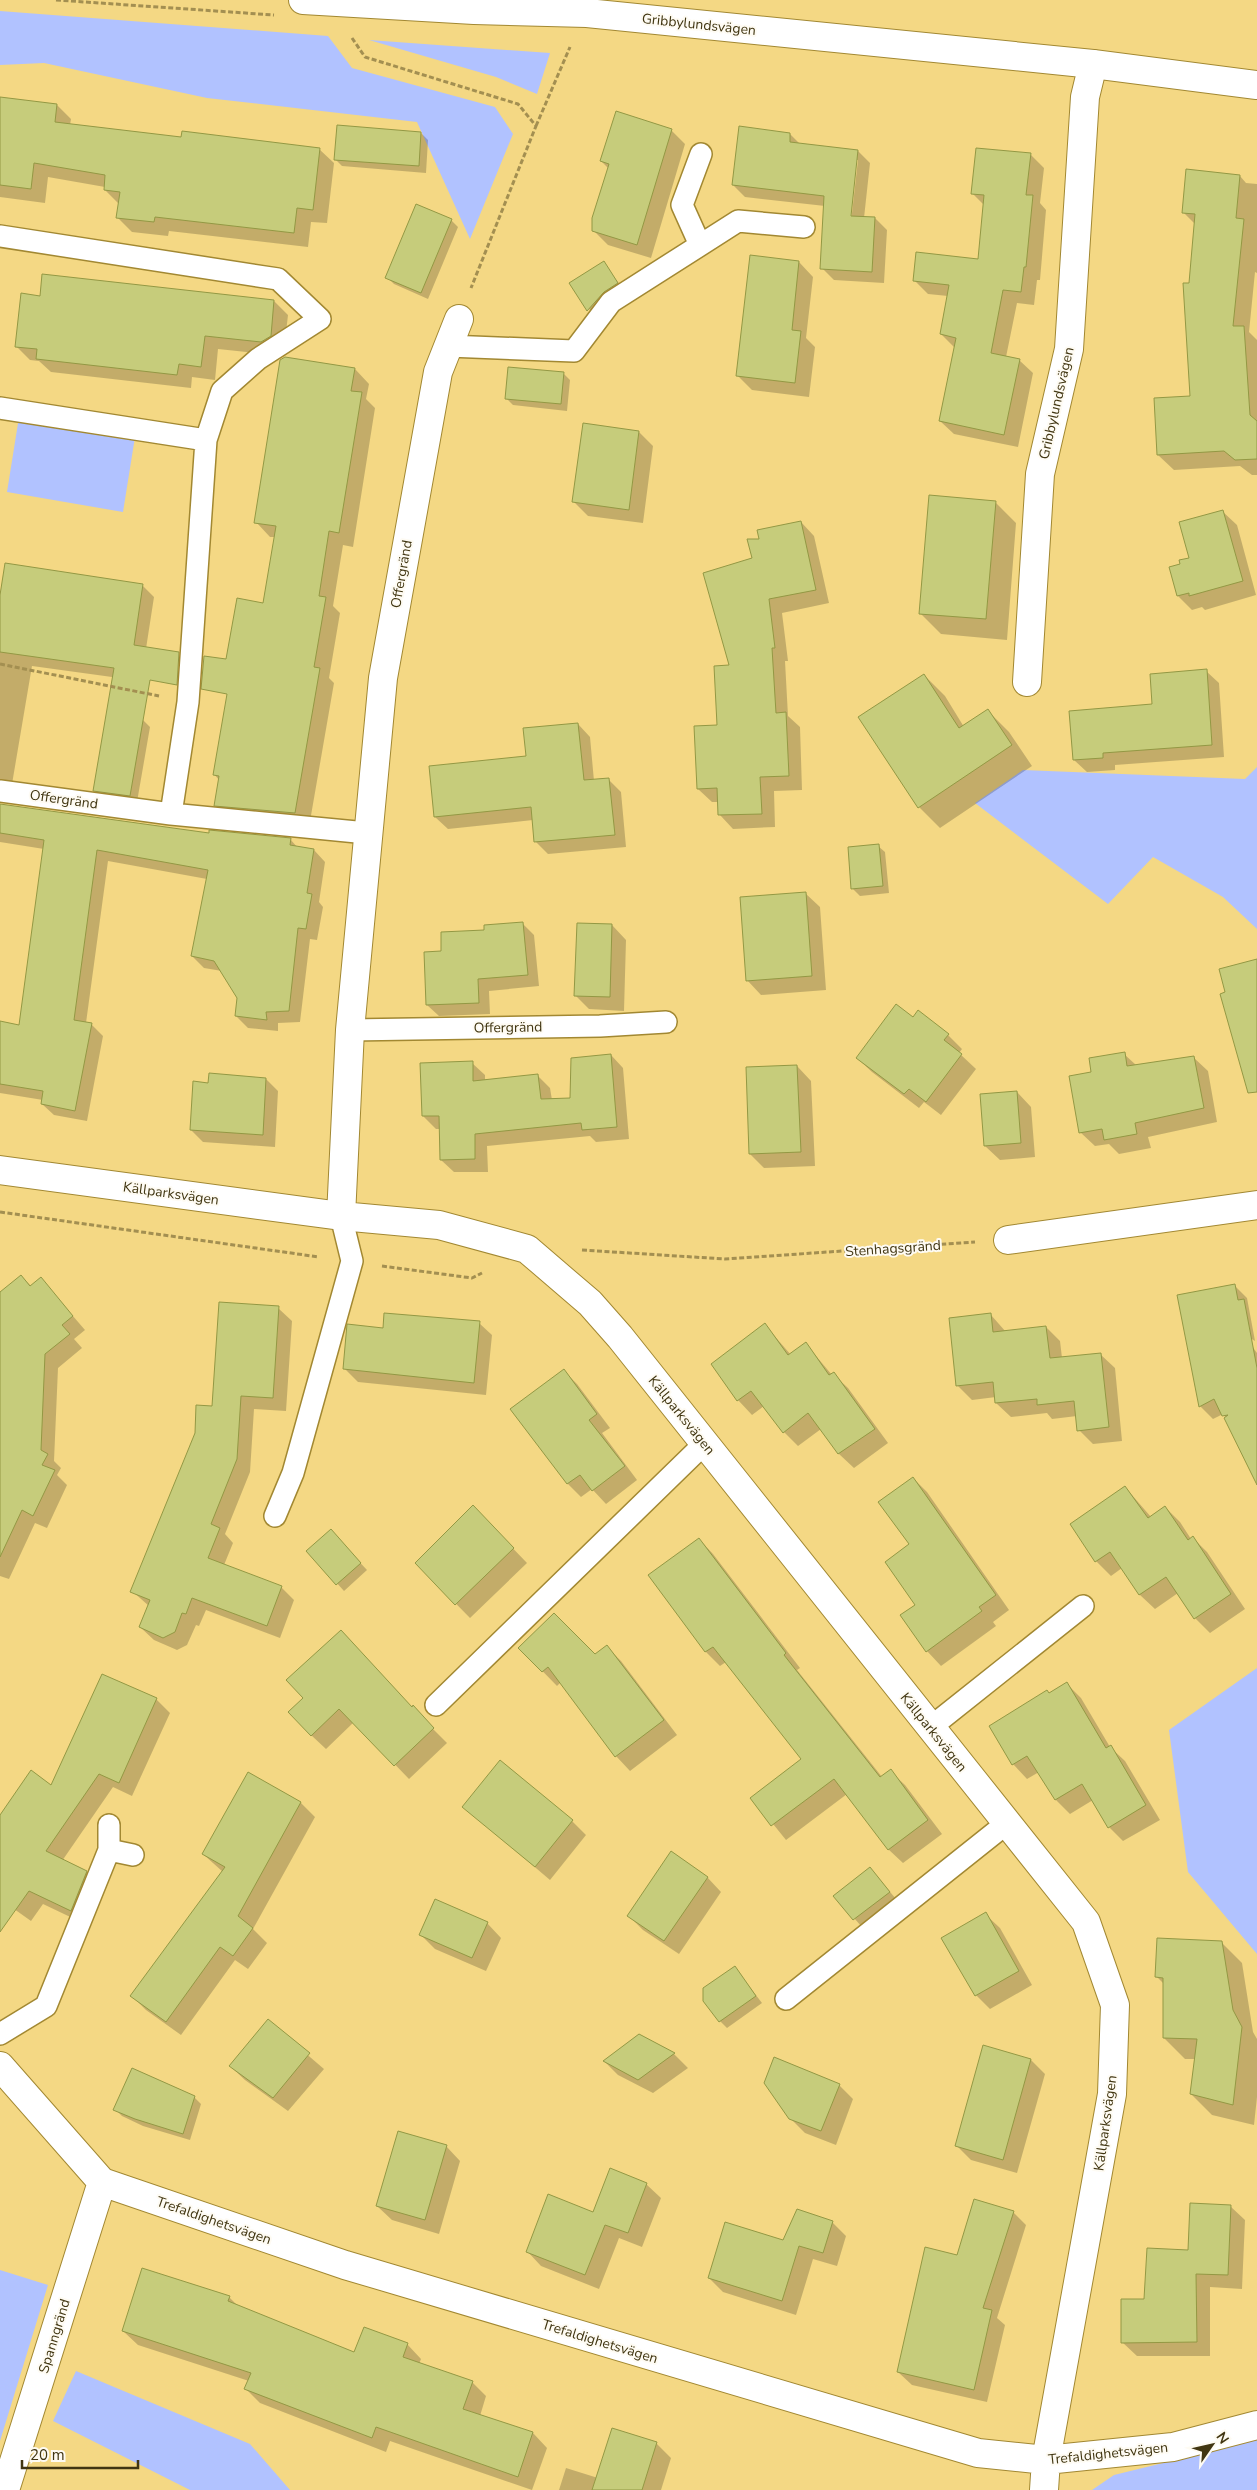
<svg xmlns="http://www.w3.org/2000/svg" width="1257" height="2490" viewBox="0 0 1257 2490" font-family="'Nunito Sans',sans-serif">
<style>
.green{fill:#b1c2ff}
.shadow{fill:#0003;fill-rule:evenodd}
.building{fill:#c6cc7b;stroke:#939844}
.lines{fill:none;stroke-linecap:round;stroke-linejoin:round}
.lane-casing{stroke:#a28832;stroke-width:24}
.street-casing{stroke:#a28832;stroke-width:30}
.secondary-casing{stroke:#a28832;stroke-width:30}
.path{stroke:#a38f51;stroke-width:3;stroke-dasharray:5 2.5;stroke-linecap:butt}
.lane{stroke:#fff;stroke-width:21}
.street{stroke:#fff;stroke-width:28}
.secondary{stroke:#fff;stroke-width:28}
.labels{text-anchor:middle;stroke-width:4;stroke-linejoin:round;paint-order:stroke}
.street-label{font-size:14px;fill:#413612;stroke:#fefbf3}
</style>
<rect width="100%" height="100%" fill="#f4d884"/>
<path class="green" d="M 0,11 L 328,36 L 352,68 L 495,107 L 513,134 L 470,239 L 417,122 L 207,98 L 44,63 L 0,65 Z
M 369,40 L 550,53 L 537,94 L 496,77 Z
M 19,417 L 135,437 L 123,512 L 7,492 Z
M 1257,767 L 1257,929 L 1223,897 L 1153,857 L 1108,904 L 975,803 L 1023,770 L 1245,779 Z
M 1257,1668 L 1257,1954 L 1188,1872 L 1169,1730 Z
M 0,2270 L 48,2285 L 0,2441 Z
M 76,2371 L 250,2444 L 290,2490 L 190,2490 L 53,2421 Z
M 1257,2440 L 1257,2490 L 1092,2490 L 1114,2475 Z"/>
<path class="shadow" d="M 0,98 L 57,105 L 71,119 L 70,125 L 182,139 L 319,149 L 334,163 L 327,223 L 311,222 L 308,247 L 169,231 L 168,236 L 132,232 L 118,218 L 119,204 L 105,190 L 105,187 L 48,177 L 45,203 L 0,197 Z
M 671,130 L 685,144 L 651,258 L 608,245 L 594,231 L 609,169 L 601,161 Z
M 421,133 L 428,140 L 426,173 L 342,166 L 335,159 Z
M 790,134 L 800,144 L 858,151 L 870,163 L 864,218 L 875,218 L 887,230 L 884,283 L 834,280 L 822,268 L 825,206 L 745,197 L 733,185 ZM 856,160 L 858,160 L 851,222 L 849,222 Z
M 1030,154 L 1044,168 L 1040,203 L 1046,210 L 1040,280 L 1037,280 L 1034,305 L 1017,303 L 1006,357 L 1019,360 L 1033,373 L 1018,447 L 954,434 L 940,421 L 955,348 L 941,334 L 948,296 L 928,294 L 914,280 L 979,260 L 984,205 L 972,193 Z
M 1187,171 L 1240,176 L 1246,183 L 1257,184 L 1257,273 L 1255,272 L 1249,332 L 1257,340 L 1257,475 L 1252,475 L 1240,466 L 1174,470 L 1158,455 L 1192,397 L 1190,284 L 1196,225 L 1183,212 Z
M 451,220 L 458,227 L 428,299 L 394,284 L 387,277 Z
M 751,257 L 799,262 L 813,277 L 806,338 L 815,347 L 809,397 L 752,390 L 738,376 Z
M 603,263 L 624,290 L 595,317 L 571,284 Z
M 41,297 L 274,301 L 288,315 L 284,350 L 275,355 L 218,349 L 215,380 L 192,377 L 191,388 L 51,372 L 39,361 L 30,360 L 16,346 Z
M 355,369 L 369,384 L 366,399 L 375,408 L 353,547 L 343,545 L 333,606 L 340,613 L 329,678 L 334,683 L 309,827 L 229,819 L 215,805 L 219,780 L 214,774 L 264,604 L 275,537 L 270,537 L 256,522 Z
M 563,373 L 570,380 L 567,411 L 513,405 L 506,398 Z
M 639,432 L 653,446 L 643,523 L 588,516 L 574,502 Z
M 995,502 L 1016,523 L 1007,640 L 941,634 L 920,613 Z
M 1222,511 L 1237,525 L 1256,595 L 1205,610 L 1202,607 L 1192,610 L 1178,596 L 1181,565 L 1191,559 Z
M 801,522 L 814,536 L 829,603 L 782,613 L 788,661 L 785,661 L 788,716 L 800,727 L 802,790 L 774,791 L 775,827 L 733,829 L 720,815 L 719,802 L 712,802 L 698,789 L 718,726 L 754,558 L 760,540 Z
M 142,585 L 154,597 L 141,681 L 32,666 L 11,790 L 0,799 L 0,603 Z
M 1206,671 L 1219,683 L 1224,757 L 1115,765 L 1115,770 L 1087,772 L 1074,760 Z
M 924,675 L 945,696 L 964,727 L 988,711 L 1009,732 L 1032,766 L 940,828 L 919,807 Z
M 143,720 L 150,727 L 137,802 L 101,797 L 94,790 Z
M 578,724 L 590,737 L 594,781 L 609,780 L 621,792 L 626,847 L 548,854 L 535,841 L 533,820 L 448,829 L 435,817 Z
M 0,805 L 210,834 L 290,839 L 298,848 L 314,850 L 325,862 L 319,902 L 323,907 L 317,940 L 310,939 L 300,1022 L 278,1023 L 278,1031 L 248,1028 L 236,1016 L 238,997 L 222,971 L 204,968 L 192,956 L 207,879 L 108,861 L 86,1023 L 91,1024 L 103,1036 L 87,1121 L 54,1115 L 42,1104 L 43,1100 L 0,1093 L 0,1022 L 21,1026 L 44,849 L 0,842 Z
M 878,846 L 885,852 L 889,893 L 860,896 L 853,889 Z
M 805,893 L 820,907 L 826,990 L 761,995 L 747,980 Z
M 522,923 L 534,935 L 539,986 L 489,991 L 490,1014 L 439,1016 L 427,1005 L 442,952 L 486,931 Z
M 612,925 L 626,940 L 624,1011 L 589,1009 L 575,995 Z
M 913,1018 L 948,1035 L 962,1049 L 959,1053 L 976,1069 L 941,1115 L 924,1102 L 919,1108 L 872,1072 L 857,1058 Z
M 1124,1054 L 1136,1065 L 1193,1057 L 1208,1071 L 1217,1122 L 1148,1137 L 1151,1148 L 1119,1154 L 1109,1144 L 1095,1146 L 1080,1132 L 1093,1073 Z
M 611,1055 L 623,1068 L 629,1139 L 596,1142 L 590,1136 L 487,1146 L 488,1172 L 454,1172 L 441,1160 L 441,1129 L 436,1129 L 423,1116 L 472,1063 L 485,1075 L 485,1081 L 538,1076 L 550,1088 L 552,1100 L 571,1099 Z
M 797,1066 L 811,1081 L 815,1166 L 764,1168 L 750,1154 Z
M 266,1079 L 278,1091 L 275,1147 L 203,1142 L 191,1130 L 209,1084 Z
M 1017,1092 L 1031,1107 L 1035,1157 L 1000,1160 L 985,1146 Z
M 21,1276 L 31,1286 L 41,1279 L 85,1330 L 74,1339 L 82,1348 L 58,1368 L 54,1461 L 61,1468 L 57,1475 L 67,1485 L 47,1528 L 35,1523 L 9,1579 L 0,1576 L 0,1293 Z
M 1234,1285 L 1247,1298 L 1255,1341 L 1242,1333 L 1257,1353 L 1257,1482 L 1226,1418 L 1223,1414 L 1213,1419 L 1200,1406 Z
M 278,1308 L 292,1321 L 286,1411 L 254,1409 L 250,1472 L 225,1534 L 233,1543 L 224,1565 L 281,1587 L 294,1600 L 280,1638 L 206,1610 L 199,1626 L 196,1625 L 187,1645 L 177,1650 L 154,1640 L 140,1627 L 149,1606 L 132,1591 L 213,1407 Z
M 991,1315 L 1006,1332 L 1046,1327 L 1060,1341 L 1062,1358 L 1100,1354 L 1115,1368 L 1122,1441 L 1093,1444 L 1079,1430 L 1077,1416 L 1052,1419 L 1047,1413 L 1011,1417 L 996,1403 L 996,1397 L 972,1400 L 957,1385 Z
M 479,1323 L 492,1335 L 486,1395 L 358,1382 L 345,1369 L 384,1329 Z
M 765,1325 L 791,1355 L 806,1344 L 832,1375 L 833,1374 L 848,1388 L 888,1443 L 854,1468 L 839,1454 L 821,1429 L 798,1446 L 784,1432 L 764,1406 L 752,1415 L 738,1400 L 712,1364 Z
M 564,1371 L 577,1384 L 610,1428 L 602,1433 L 637,1480 L 606,1504 L 592,1489 L 581,1497 L 568,1484 L 512,1410 Z
M 913,1478 L 927,1492 L 1009,1610 L 993,1622 L 996,1626 L 941,1666 L 927,1651 L 901,1616 L 916,1605 L 911,1545 Z
M 1125,1487 L 1151,1517 L 1165,1507 L 1180,1522 L 1191,1539 L 1193,1538 L 1207,1552 L 1245,1609 L 1210,1633 L 1195,1618 L 1178,1593 L 1155,1609 L 1140,1595 L 1122,1568 L 1111,1576 L 1096,1561 L 1071,1524 Z
M 473,1507 L 527,1563 L 470,1618 L 416,1563 Z
M 337,1538 L 367,1570 L 344,1591 L 308,1551 Z
M 699,1539 L 713,1554 L 800,1668 L 797,1670 L 882,1777 L 890,1771 L 905,1785 L 942,1834 L 903,1863 L 888,1849 L 847,1794 L 786,1840 L 752,1798 L 803,1760 L 726,1662 L 720,1666 L 706,1652 L 650,1576 Z
M 607,1647 L 621,1661 L 677,1735 L 630,1771 L 616,1756 L 561,1682 L 557,1686 L 520,1648 L 595,1656 Z
M 102,1675 L 156,1699 L 170,1713 L 132,1796 L 113,1787 L 62,1861 L 86,1872 L 100,1886 L 85,1924 L 43,1904 L 31,1921 L 0,1899 L 0,1817 L 52,1787 Z
M 1067,1684 L 1081,1698 L 1110,1747 L 1125,1761 L 1160,1820 L 1123,1841 L 1109,1827 L 1093,1800 L 1070,1814 L 1056,1800 L 1039,1772 L 1027,1779 L 1013,1764 L 990,1726 Z
M 305,1698 L 412,1708 L 447,1743 L 409,1779 L 354,1722 L 326,1749 L 311,1735 Z
M 248,1774 L 301,1803 L 315,1817 L 253,1929 L 267,1943 L 248,1969 L 235,1960 L 181,2035 L 146,2010 L 132,1996 L 223,1872 L 203,1854 Z
M 464,1807 L 572,1821 L 586,1835 L 550,1880 Z
M 870,1868 L 896,1899 L 861,1926 L 835,1896 Z
M 707,1877 L 721,1892 L 679,1954 L 643,1930 L 629,1916 Z
M 985,1914 L 1000,1928 L 1032,1985 L 990,2009 L 976,1995 Z
M 487,1923 L 501,1938 L 486,1971 L 435,1949 L 420,1934 Z
M 1221,1942 L 1242,1963 L 1253,2032 L 1257,2039 L 1257,2097 L 1254,2125 L 1212,2115 L 1191,2094 L 1195,2059 L 1185,2059 L 1164,2038 L 1165,1985 L 1157,1977 Z
M 735,1968 L 762,2003 L 727,2028 L 720,2021 Z
M 268,2021 L 324,2069 L 288,2111 L 245,2080 L 230,2066 Z
M 639,2036 L 674,2054 L 688,2068 L 653,2093 L 618,2075 L 604,2061 Z
M 984,2047 L 1031,2060 L 1045,2074 L 1017,2173 L 971,2160 L 957,2146 Z
M 839,2085 L 853,2099 L 836,2145 L 805,2133 L 790,2118 Z
M 194,2097 L 201,2104 L 190,2140 L 143,2126 L 122,2116 L 115,2109 Z
M 446,2146 L 460,2161 L 439,2234 L 392,2220 L 377,2206 Z
M 646,2184 L 661,2198 L 642,2247 L 619,2238 L 599,2289 L 541,2266 L 527,2251 Z
M 1230,2206 L 1245,2220 L 1242,2289 L 1210,2287 L 1210,2356 L 1137,2356 L 1122,2342 L 1145,2300 Z
M 1013,2212 L 1026,2225 L 997,2318 L 1005,2325 L 987,2402 L 912,2385 L 898,2372 L 958,2257 Z
M 832,2222 L 846,2236 L 837,2266 L 813,2259 L 796,2315 L 723,2292 L 709,2278 L 784,2241 Z
M 229,2297 L 239,2307 L 355,2353 L 407,2344 L 421,2359 L 419,2364 L 472,2382 L 486,2396 L 480,2416 L 533,2433 L 547,2448 L 532,2490 L 390,2441 L 386,2452 L 260,2403 L 246,2389 L 249,2381 L 138,2345 L 123,2331 Z
M 613,2429 L 657,2444 L 671,2458 L 661,2490 L 559,2490 L 566,2468 L 598,2478 Z"/>
<path class="building" d="M 0,97 L 57,104 L 55,122 L 181,137 L 182,131 L 320,148 L 313,210 L 297,208 L 294,233 L 155,217 L 154,222 L 116,218 L 120,192 L 104,190 L 105,175 L 34,163 L 31,189 L 0,185 Z
M 616,111 L 672,129 L 637,245 L 592,231 L 592,218 L 609,164 L 600,161 Z
M 337,125 L 421,132 L 419,166 L 334,160 Z
M 739,126 L 790,133 L 790,142 L 858,150 L 851,216 L 875,217 L 872,272 L 820,269 L 824,196 L 732,185 Z
M 976,148 L 1031,153 L 1026,195 L 1033,195 L 1026,267 L 1024,267 L 1021,292 L 1003,290 L 991,353 L 1020,359 L 1004,435 L 939,421 L 956,338 L 940,334 L 949,285 L 913,281 L 916,252 L 978,259 L 984,195 L 971,194 Z
M 1186,169 L 1240,175 L 1236,218 L 1244,219 L 1233,326 L 1244,326 L 1250,415 L 1257,421 L 1257,459 L 1235,460 L 1224,451 L 1157,455 L 1154,398 L 1190,396 L 1183,283 L 1189,283 L 1195,214 L 1182,213 Z
M 416,204 L 452,219 L 421,293 L 385,278 Z
M 750,255 L 799,261 L 792,330 L 801,331 L 795,383 L 736,376 Z
M 604,261 L 618,283 L 604,292 L 587,311 L 569,283 Z
M 42,274 L 274,300 L 271,336 L 261,342 L 205,336 L 201,367 L 179,364 L 177,375 L 36,359 L 37,349 L 15,347 L 21,293 L 40,296 Z
M 285,357 L 355,368 L 351,391 L 362,392 L 339,533 L 329,531 L 319,596 L 326,597 L 314,667 L 320,668 L 295,813 L 214,806 L 219,776 L 213,775 L 227,694 L 201,689 L 204,656 L 226,659 L 237,598 L 263,603 L 276,526 L 254,523 L 280,360 Z
M 508,367 L 564,372 L 561,404 L 505,399 Z
M 583,423 L 639,431 L 629,510 L 572,502 Z
M 929,495 L 996,501 L 986,619 L 919,614 Z
M 1223,510 L 1243,581 L 1189,596 L 1189,593 L 1177,596 L 1169,567 L 1180,564 L 1179,560 L 1189,558 L 1179,522 Z
M 801,521 L 816,590 L 769,599 L 775,648 L 772,648 L 776,713 L 786,712 L 789,776 L 760,777 L 762,814 L 718,815 L 717,788 L 697,789 L 694,726 L 717,725 L 714,666 L 729,665 L 703,573 L 752,558 L 747,539 L 759,539 L 757,530 Z
M 5,563 L 143,584 L 134,645 L 179,652 L 177,685 L 150,680 L 130,796 L 93,791 L 114,668 L 0,652 L 0,595 Z
M 1207,669 L 1212,745 L 1103,753 L 1103,758 L 1073,760 L 1069,711 L 1152,704 L 1150,674 Z
M 924,674 L 959,728 L 988,709 L 1012,745 L 918,808 L 858,717 Z
M 578,723 L 584,780 L 609,778 L 615,835 L 534,842 L 531,807 L 434,817 L 429,766 L 526,756 L 523,728 Z
M 0,804 L 209,833 L 209,830 L 291,838 L 290,845 L 314,849 L 307,893 L 312,894 L 306,929 L 298,928 L 289,1011 L 266,1012 L 267,1020 L 235,1016 L 237,998 L 214,961 L 191,956 L 208,870 L 97,850 L 74,1020 L 92,1023 L 75,1111 L 41,1104 L 43,1091 L 0,1084 L 0,1021 L 19,1025 L 44,840 L 0,833 Z
M 879,844 L 883,886 L 851,889 L 848,847 Z
M 806,892 L 812,976 L 746,981 L 740,897 Z
M 523,922 L 528,975 L 478,979 L 479,1003 L 426,1005 L 424,952 L 441,951 L 441,932 L 484,930 L 484,925 Z
M 577,923 L 612,924 L 610,997 L 574,996 Z
M 1257,959 L 1257,1092 L 1248,1093 L 1220,994 L 1225,992 L 1219,969 Z
M 896,1004 L 913,1017 L 918,1010 L 949,1034 L 944,1040 L 962,1054 L 926,1102 L 909,1089 L 904,1094 L 856,1058 Z
M 1125,1052 L 1127,1066 L 1194,1056 L 1204,1108 L 1135,1123 L 1137,1134 L 1104,1140 L 1102,1129 L 1079,1133 L 1069,1076 L 1091,1072 L 1089,1058 Z
M 611,1054 L 617,1127 L 582,1130 L 581,1123 L 475,1134 L 475,1159 L 440,1160 L 439,1116 L 422,1116 L 420,1063 L 473,1061 L 473,1081 L 538,1074 L 541,1099 L 570,1098 L 571,1058 Z
M 797,1065 L 801,1152 L 749,1154 L 746,1067 Z
M 209,1073 L 266,1078 L 263,1135 L 190,1130 L 193,1081 L 208,1083 Z
M 1017,1091 L 1021,1143 L 984,1146 L 980,1094 Z
M 21,1275 L 30,1286 L 41,1277 L 73,1316 L 62,1325 L 70,1334 L 45,1354 L 41,1450 L 48,1454 L 42,1465 L 55,1470 L 33,1516 L 22,1510 L 0,1557 L 0,1292 Z
M 1235,1284 L 1238,1300 L 1244,1299 L 1257,1368 L 1257,1485 L 1224,1418 L 1228,1415 L 1222,1416 L 1214,1399 L 1199,1407 L 1177,1295 Z
M 219,1302 L 279,1306 L 273,1398 L 241,1396 L 237,1459 L 211,1524 L 220,1528 L 208,1558 L 282,1586 L 267,1626 L 192,1598 L 186,1614 L 182,1613 L 175,1632 L 163,1638 L 139,1627 L 150,1600 L 130,1592 L 195,1433 L 196,1405 L 212,1406 Z
M 384,1313 L 480,1321 L 474,1383 L 343,1369 L 347,1324 L 383,1328 Z
M 991,1313 L 993,1332 L 1046,1326 L 1050,1358 L 1101,1353 L 1109,1427 L 1077,1431 L 1074,1401 L 1037,1405 L 1037,1399 L 995,1403 L 993,1382 L 956,1386 L 949,1318 Z
M 765,1323 L 788,1355 L 806,1342 L 829,1375 L 834,1372 L 875,1429 L 838,1454 L 808,1413 L 783,1433 L 751,1391 L 737,1401 L 711,1364 Z
M 564,1369 L 597,1414 L 589,1420 L 625,1466 L 592,1491 L 580,1475 L 567,1484 L 510,1409 Z
M 913,1477 L 996,1595 L 979,1607 L 982,1611 L 926,1652 L 900,1615 L 915,1605 L 885,1562 L 909,1544 L 878,1502 Z
M 1125,1486 L 1148,1518 L 1165,1506 L 1188,1540 L 1193,1536 L 1231,1594 L 1194,1619 L 1166,1577 L 1139,1595 L 1110,1552 L 1095,1562 L 1070,1524 Z
M 473,1505 L 514,1548 L 455,1605 L 415,1563 Z
M 331,1529 L 361,1563 L 336,1585 L 306,1551 Z
M 699,1538 L 786,1653 L 784,1655 L 880,1777 L 891,1769 L 928,1820 L 888,1850 L 834,1779 L 771,1826 L 750,1798 L 801,1759 L 713,1647 L 705,1652 L 648,1575 Z
M 554,1613 L 595,1654 L 607,1645 L 664,1720 L 615,1757 L 548,1667 L 542,1672 L 518,1648 Z
M 341,1630 L 412,1707 L 413,1705 L 434,1728 L 394,1766 L 339,1709 L 311,1736 L 288,1712 L 303,1698 L 286,1680 Z
M 102,1674 L 157,1698 L 119,1783 L 99,1774 L 46,1851 L 87,1871 L 71,1911 L 29,1891 L 0,1932 L 0,1815 L 31,1770 L 51,1785 Z
M 1067,1682 L 1106,1748 L 1111,1745 L 1146,1805 L 1108,1828 L 1082,1784 L 1055,1800 L 1027,1756 L 1012,1765 L 989,1726 L 1047,1690 L 1049,1693 Z
M 500,1760 L 573,1820 L 535,1867 L 462,1807 Z
M 248,1772 L 301,1802 L 238,1916 L 253,1928 L 233,1956 L 220,1947 L 166,2022 L 130,1996 L 225,1867 L 202,1854 Z
M 671,1851 L 708,1877 L 664,1941 L 627,1916 Z
M 870,1867 L 890,1892 L 853,1920 L 833,1896 Z
M 435,1899 L 488,1922 L 472,1958 L 419,1935 Z
M 986,1912 L 1019,1971 L 975,1996 L 941,1938 Z
M 1157,1938 L 1222,1941 L 1233,2010 L 1242,2027 L 1233,2105 L 1190,2094 L 1197,2039 L 1163,2038 L 1163,1978 L 1155,1977 Z
M 735,1966 L 756,1996 L 719,2022 L 703,2001 L 703,1988 Z
M 268,2019 L 310,2053 L 273,2098 L 229,2066 Z
M 639,2034 L 675,2053 L 638,2080 L 603,2061 Z
M 983,2045 L 1031,2059 L 1003,2160 L 955,2146 Z
M 774,2057 L 840,2084 L 821,2131 L 789,2119 L 764,2083 Z
M 132,2068 L 195,2096 L 183,2134 L 135,2119 L 113,2110 Z
M 398,2131 L 447,2145 L 425,2220 L 376,2206 Z
M 610,2168 L 647,2183 L 628,2233 L 605,2225 L 585,2275 L 526,2252 L 548,2194 L 593,2212 Z
M 974,2199 L 1014,2211 L 983,2308 L 992,2310 L 974,2390 L 897,2372 L 925,2247 L 957,2255 Z
M 1190,2203 L 1231,2205 L 1228,2275 L 1196,2274 L 1197,2342 L 1121,2343 L 1121,2299 L 1144,2299 L 1147,2248 L 1188,2250 Z
M 797,2209 L 833,2221 L 823,2253 L 799,2246 L 782,2301 L 708,2278 L 725,2222 L 783,2240 Z
M 142,2268 L 230,2296 L 228,2301 L 354,2352 L 364,2327 L 408,2343 L 403,2357 L 473,2381 L 463,2409 L 533,2432 L 518,2477 L 376,2427 L 372,2438 L 244,2389 L 251,2373 L 122,2331 Z
M 612,2428 L 657,2442 L 642,2490 L 592,2490 Z"/>
<g class="lines">
<defs>
<path id="lane" d="M 0,236 L 278,279 L 320,319 L 258,359 L 222,391 L 206,440 L 188,702 L 171,814
M 700,245 L 682,205 L 701,154
M 448,346 L 574,351 L 611,302 L 738,221 L 804,227
M 0,408 L 206,440
M 0,791 L 171,814 L 367,833
M 350,1030 L 600,1026 L 666,1022
M 275,1516 L 293,1473 L 352,1261 L 341,1216
M 436,1705 L 704,1444
M 931,1727 L 1083,1606
M 109,1850 L 133,1855
M 786,1999 L 1007,1823
M 0,2034 L 46,2006 L 109,1850 L 109,1825"/>
<path id="street" d="M 1027,682 L 1040,474 L 1069,349 L 1085,97 L 1093,64
M 0,1170 L 341,1216 L 439,1225 L 527,1249 L 590,1303 L 620,1337 L 1086,1922 L 1115,2005 L 1112,2094 L 1046,2460 L 1044,2490
M 341,1216 L 350,1030 L 383,678 L 438,372 L 459,319
M 1008,1240 L 1257,1205
M 0,2066 L 102,2182 L 345,2265 L 978,2453 L 1046,2460 L 1173,2447 L 1257,2425
M 5,2490 L 102,2182"/>
<path id="secondary" d="M 303,0 L 474,10 L 587,13 L 1093,64 L 1257,85"/>
</defs>
<use href="#lane" class="lane-casing"/>
<use href="#street" class="street-casing"/>
<use href="#secondary" class="secondary-casing"/>
<path class="path" d="M 56,0 L 274,15
M 352,38 L 365,57 L 518,104 L 536,126 L 471,288
M 536,126 L 570,47
M 0,664 L 159,696
M 0,1212 L 319,1257
M 582,1250 L 725,1259 L 975,1242
M 382,1266 L 472,1278 L 482,1273"/>
<use href="#lane" class="lane"/>
<use href="#street" class="street"/>
<use href="#secondary" class="secondary"/>
</g>
<g class="labels">
<g class="street-label">
<text transform="translate(699 24) rotate(6)" y="5">Gribbylundsvägen</text>
<text transform="translate(1056 403) rotate(-77)" y="5">Gribbylundsvägen</text>
<text transform="translate(401 574) rotate(-80)" y="5">Offergränd</text>
<text transform="translate(64 799) rotate(8)" y="5">Offergränd</text>
<text transform="translate(508 1027) rotate(-1)" y="5">Offergränd</text>
<text transform="translate(171 1193) rotate(8)" y="5">Källparksvägen</text>
<text transform="translate(893 1248) rotate(-4)" y="5">Stenhagsgränd</text>
<text transform="translate(682 1415) rotate(51)" y="5">Källparksvägen</text>
<text transform="translate(934 1732) rotate(51)" y="5">Källparksvägen</text>
<text transform="translate(1105 2123) rotate(-82)" y="5">Källparksvägen</text>
<text transform="translate(214 2220) rotate(19)" y="5">Trefaldighetsvägen</text>
<text transform="translate(54 2336) rotate(-73)" y="5">Spanngränd</text>
<text transform="translate(600 2341) rotate(17)" y="5">Trefaldighetsvägen</text>
<text transform="translate(1108 2453) rotate(-6)" y="5">Trefaldighetsvägen</text>
</g>
</g>
<g transform="translate(1212 2445) rotate(56)" stroke="#fefbf3" stroke-width="4" paint-order="stroke">
<path d="M0-4L9 19L0 12L-9 19Z" fill="#413612"/>
<text y="-8" font-size="14" font-weight="bold" text-anchor="middle" fill="#413612">N</text>
</g>
<path d="M22 2460v8h116v-8" fill="none" stroke="#413612" stroke-width="2.5"/>
<text x="30" y="2460" font-size="15" fill="#413612" stroke="#fefbf3" stroke-width="4" paint-order="stroke">20 m</text>
</svg>
